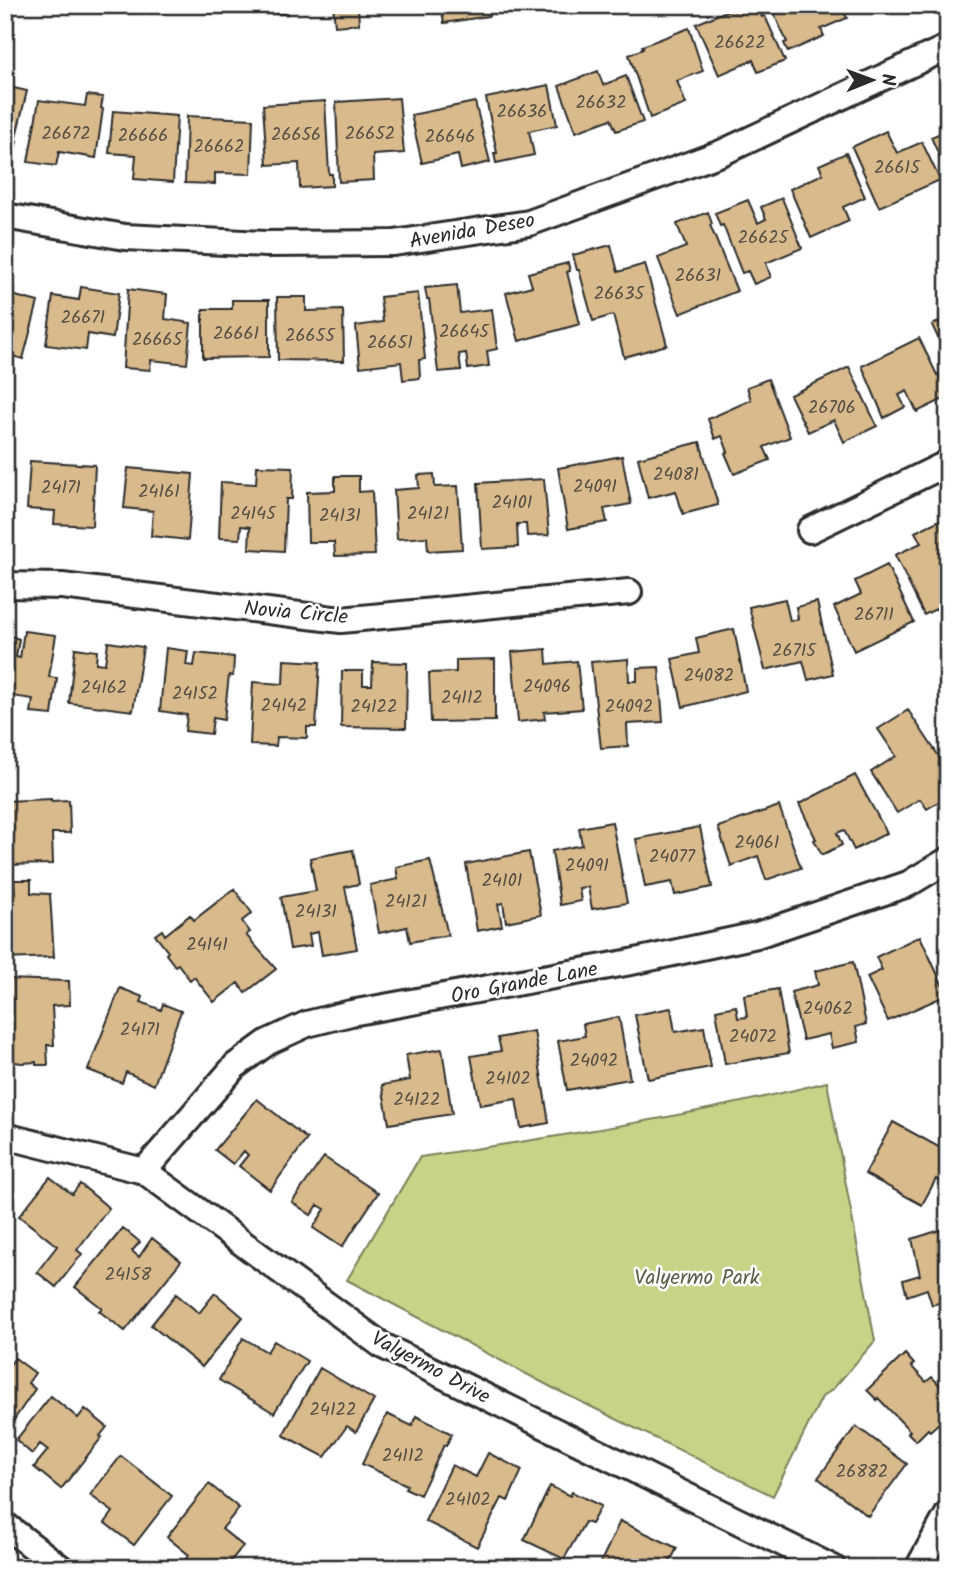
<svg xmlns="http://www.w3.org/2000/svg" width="953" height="1573" viewBox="0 0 953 1573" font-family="Kalam,sans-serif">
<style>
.green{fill:#c6d488;stroke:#78805a;stroke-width:2}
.building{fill:#d8ba8c;stroke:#2b2b2b;stroke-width:2}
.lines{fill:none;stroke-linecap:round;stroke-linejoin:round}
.minor-casing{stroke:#2b2b2b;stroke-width:30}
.minor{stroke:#fff;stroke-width:24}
.labels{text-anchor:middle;stroke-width:5;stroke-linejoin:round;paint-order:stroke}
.number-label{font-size:18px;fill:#564f43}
.street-label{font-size:21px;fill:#2b2b2b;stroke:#fff}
.park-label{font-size:21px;fill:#5a5e47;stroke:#fff}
</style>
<rect width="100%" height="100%" fill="#fff"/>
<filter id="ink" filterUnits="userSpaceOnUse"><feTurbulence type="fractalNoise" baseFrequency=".0143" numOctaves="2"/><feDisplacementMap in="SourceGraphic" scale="14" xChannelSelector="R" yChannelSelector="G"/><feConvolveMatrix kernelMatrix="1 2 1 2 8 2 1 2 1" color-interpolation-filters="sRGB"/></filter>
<g filter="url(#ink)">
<path class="green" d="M 827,1082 L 875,1341 L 833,1389 L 822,1397 L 773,1496 L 553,1388 L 347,1280 L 420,1157 C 557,1137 693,1116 827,1082 Z"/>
<path class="building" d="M 252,5 L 287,5 L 287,14 L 252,13 Z
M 333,5 L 358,5 L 359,24 L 335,26 Z
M 441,5 L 488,5 L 489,16 L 444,23 Z
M 746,5 L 757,5 L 762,17 L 765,16 L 785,61 L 758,72 L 753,60 L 719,75 L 696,24 L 733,8 L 734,11 Z
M 770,5 L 841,5 L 847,18 L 821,29 L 824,36 L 788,52 L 784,43 L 787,42 Z
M 689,28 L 703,71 L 677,81 L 686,104 L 650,118 L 629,55 L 643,49 L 642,46 Z
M 598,71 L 603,85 L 626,76 L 643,122 L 616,131 L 611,119 L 576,132 L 559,86 Z
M 549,85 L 557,125 L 529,131 L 534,155 L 496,163 L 494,153 L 497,153 L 486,98 Z
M 5,86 L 27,91 L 15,141 L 17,141 L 13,157 L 5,155 Z
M 87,95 L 103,97 L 101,108 L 103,109 L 96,158 L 59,152 L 56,166 L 28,162 L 39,100 L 85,106 Z
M 399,98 L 404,153 L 373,155 L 374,180 L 339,182 L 336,102 Z
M 325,101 L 329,174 L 332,174 L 332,186 L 300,188 L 299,163 L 267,165 L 263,105 Z
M 475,102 L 490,162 L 461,169 L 458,155 L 422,163 L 411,115 Z
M 113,111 L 177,116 L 173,182 L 134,179 L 136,155 L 109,153 Z
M 187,116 L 253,119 L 251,174 L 215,173 L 215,184 L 185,183 Z
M 948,130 L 948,174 L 947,174 L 931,137 Z
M 886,131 L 897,153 L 922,142 L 940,180 L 879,207 L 852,147 Z
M 846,153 L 865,197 L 843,207 L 849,221 L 811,238 L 790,189 L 823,174 L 819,165 Z
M 782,198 L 802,248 L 766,263 L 771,277 L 754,284 L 748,271 L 742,273 L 723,225 L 720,226 L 715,213 L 748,200 L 758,223 L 766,219 L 761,207 Z
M 708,212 L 712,224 L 710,225 L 737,291 L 680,314 L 658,258 L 686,247 L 677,224 Z
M 611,245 L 618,272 L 645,264 L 667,345 L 624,357 L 613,315 L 593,321 L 579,270 L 577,270 L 573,255 Z
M 568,263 L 570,271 L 567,272 L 580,324 L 519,341 L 506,293 L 532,286 L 528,273 Z
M 5,267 L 14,269 L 8,294 L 38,302 L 23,359 L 5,354 Z
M 457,285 L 460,313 L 492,309 L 497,349 L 487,351 L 489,366 L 468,369 L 466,353 L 459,354 L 461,370 L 438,372 L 429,299 L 427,299 L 425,288 Z
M 81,287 L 119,293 L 113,338 L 88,334 L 86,350 L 46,345 L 53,296 L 79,300 Z
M 128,289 L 167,294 L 165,319 L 191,323 L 187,364 L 151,360 L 150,370 L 123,368 Z
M 418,293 L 425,359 L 419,360 L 420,378 L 403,380 L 401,362 L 360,367 L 356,326 L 383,322 L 380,297 Z
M 277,297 L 306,297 L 306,311 L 343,310 L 344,361 L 278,360 Z
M 232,300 L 269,300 L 269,357 L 203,358 L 203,309 L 232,309 Z
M 948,318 L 948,359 L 932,325 Z
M 919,338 L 937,375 L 939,374 L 948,397 L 917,412 L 907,391 L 899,395 L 905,407 L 884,418 L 862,366 Z
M 849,367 L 877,426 L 844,442 L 834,420 L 808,432 L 790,395 Z
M 768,379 L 790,437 L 764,447 L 770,460 L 734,474 L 725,453 L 728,452 L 722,436 L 715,439 L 708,419 L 751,400 L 747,387 Z
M 700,442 L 718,505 L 683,514 L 676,491 L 648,498 L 638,458 Z
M 622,456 L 631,504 L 604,509 L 607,522 L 568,529 L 558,468 Z
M 30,461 L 95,465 L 92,526 L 54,524 L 55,511 L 27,509 Z
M 257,466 L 293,467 L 292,499 L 286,499 L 284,551 L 249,549 L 250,527 L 241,526 L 240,539 L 219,538 L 221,482 L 256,484 Z
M 128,468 L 193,474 L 188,540 L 151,536 L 153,511 L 124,508 Z
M 434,474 L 435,487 L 458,486 L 462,549 L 428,551 L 427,537 L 397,539 L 394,490 L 419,488 L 418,475 Z
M 335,476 L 359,476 L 359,492 L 372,491 L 375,555 L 335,556 L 334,542 L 308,542 L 307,492 L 335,491 Z
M 544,479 L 549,535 L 527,536 L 526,524 L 517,524 L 518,547 L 482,549 L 478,483 Z
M 948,516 L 948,586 L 940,590 L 946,604 L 924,615 L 895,555 L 921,543 L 915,532 Z
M 887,565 L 914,622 L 854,651 L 834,607 L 861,594 L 855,581 Z
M 785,599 L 790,621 L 798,619 L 796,607 L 817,602 L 833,674 L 808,680 L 803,661 L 765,670 L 749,607 Z
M 734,629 L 746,691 L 683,707 L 672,659 L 699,653 L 696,638 Z
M 24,631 L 56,635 L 49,677 L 57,678 L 52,715 L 31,713 L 33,699 L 5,695 L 5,634 L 19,639 L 16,657 L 20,658 Z
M 108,642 L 143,647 L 133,711 L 69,703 L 75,648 L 97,651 L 96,663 L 105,664 Z
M 166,648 L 188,651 L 186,665 L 194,666 L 196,653 L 234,657 L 233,676 L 229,675 L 224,720 L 213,718 L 211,734 L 185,731 L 187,715 L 160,711 Z
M 546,649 L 547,664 L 577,661 L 582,709 L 544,712 L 545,719 L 518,722 L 512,652 Z
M 495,659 L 495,721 L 431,722 L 429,673 L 456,672 L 456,660 Z
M 628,659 L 629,681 L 637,681 L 637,668 L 659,667 L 663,722 L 627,724 L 628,746 L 601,748 L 591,662 Z
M 284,660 L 320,662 L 316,727 L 307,727 L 307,738 L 277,737 L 276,746 L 250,745 L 253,682 L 283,684 Z
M 373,662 L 407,663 L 406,728 L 341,727 L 342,671 L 363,671 L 363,685 L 372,685 Z
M 908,710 L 948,770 L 948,796 L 927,809 L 920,799 L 897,813 L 871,772 L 896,756 L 878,729 Z
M 855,775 L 887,833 L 854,850 L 844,830 L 837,833 L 842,845 L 822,855 L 814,840 L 816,839 L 799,804 Z
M 51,799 L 51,801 L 69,800 L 70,833 L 52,833 L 53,864 L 5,865 L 5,801 Z
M 779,806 L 801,868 L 766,880 L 758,856 L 731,866 L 718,827 Z
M 612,822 L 627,903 L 592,909 L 588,887 L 579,888 L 581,901 L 560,905 L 552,851 L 582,845 L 579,828 Z
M 700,827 L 712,887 L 675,895 L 672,882 L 645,887 L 636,839 Z
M 353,850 L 359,884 L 345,887 L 357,949 L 322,955 L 318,932 L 309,934 L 311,946 L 290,949 L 281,897 L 316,891 L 310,858 Z
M 529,852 L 541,915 L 506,922 L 503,903 L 498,904 L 502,926 L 477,931 L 466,864 Z
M 430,860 L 448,935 L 410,942 L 407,927 L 379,933 L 370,885 L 398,879 L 396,867 Z
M 14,880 L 31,880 L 31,893 L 50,894 L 54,957 L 5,959 L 5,894 L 15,894 Z
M 234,889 L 252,913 L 242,921 L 250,932 L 246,935 L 276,969 L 245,993 L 238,983 L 214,1002 L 194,977 L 190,980 L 178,964 L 175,966 L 166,954 L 168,952 L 155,935 L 162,930 L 165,935 L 190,915 L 194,920 Z
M 920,936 L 947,995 L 888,1021 L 867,977 L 882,970 L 876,957 Z
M 853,962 L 866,1024 L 856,1027 L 859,1042 L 832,1048 L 829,1034 L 803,1040 L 791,992 L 818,985 L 815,971 Z
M 5,979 L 69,981 L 70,1005 L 52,1006 L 54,1045 L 47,1045 L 48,1065 L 36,1065 L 36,1062 L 22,1063 L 14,1062 L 13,1059 L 5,1059 Z
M 120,988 L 143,997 L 141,1002 L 161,1010 L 163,1004 L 181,1011 L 154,1085 L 126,1072 L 122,1083 L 88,1070 Z
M 778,989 L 789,1053 L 725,1064 L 716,1010 L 736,1006 L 738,1018 L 747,1017 L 744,995 Z
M 671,1008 L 675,1032 L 704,1027 L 711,1067 L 648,1079 L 635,1015 Z
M 619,1017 L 630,1079 L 567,1090 L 558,1041 L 585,1036 L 583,1024 Z
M 534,1031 L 549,1123 L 521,1128 L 516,1099 L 480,1105 L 471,1056 L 501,1051 L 498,1038 Z
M 442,1049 L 452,1114 L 389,1124 L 382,1085 L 410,1080 L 406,1055 Z
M 257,1099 L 307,1139 L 270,1190 L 239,1166 L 248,1155 L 244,1151 L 233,1164 L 215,1150 Z
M 893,1122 L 948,1152 L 948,1186 L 936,1179 L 922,1205 L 865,1174 Z
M 324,1157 L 378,1193 L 342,1247 L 313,1228 L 325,1209 L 318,1205 L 311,1215 L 292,1202 Z
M 50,1177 L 72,1194 L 80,1184 L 109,1208 L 77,1250 L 82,1254 L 56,1287 L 37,1272 L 57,1246 L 19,1216 Z
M 123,1228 L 140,1242 L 132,1251 L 139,1257 L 152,1238 L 181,1261 L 125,1331 L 99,1311 L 102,1308 L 75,1287 Z
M 940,1230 L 942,1236 L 948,1234 L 948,1300 L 932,1305 L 927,1289 L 907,1296 L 903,1280 L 920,1275 L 912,1239 Z
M 215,1293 L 243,1317 L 202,1367 L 151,1325 L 176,1294 L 199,1313 Z
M 243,1338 L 267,1352 L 274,1341 L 307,1361 L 274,1413 L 219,1380 Z
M 905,1354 L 914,1364 L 911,1366 L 926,1382 L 932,1377 L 948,1394 L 948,1415 L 930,1431 L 928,1429 L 916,1441 L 908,1433 L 910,1431 L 878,1398 L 877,1400 L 867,1390 Z
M 15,1358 L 35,1373 L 28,1383 L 35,1389 L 5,1433 L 5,1365 L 8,1367 Z
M 320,1368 L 374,1400 L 356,1432 L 347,1426 L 325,1457 L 283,1435 Z
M 51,1396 L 78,1418 L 85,1409 L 107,1427 L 100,1436 L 102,1437 L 61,1489 L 34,1467 L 48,1450 L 40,1444 L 32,1454 L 16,1440 Z
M 387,1414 L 412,1426 L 416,1416 L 452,1434 L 446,1446 L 444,1445 L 420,1495 L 405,1488 L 407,1485 L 362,1464 Z
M 856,1426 L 907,1464 L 868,1516 L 818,1478 Z
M 488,1453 L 522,1470 L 508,1501 L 502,1498 L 477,1547 L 425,1521 L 452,1465 L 476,1477 Z
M 121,1456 L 172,1496 L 134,1545 L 105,1523 L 113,1512 L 90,1495 Z
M 209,1484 L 239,1508 L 222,1529 L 243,1546 L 225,1568 L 179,1568 L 189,1555 L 167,1537 Z
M 550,1486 L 570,1496 L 572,1492 L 601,1506 L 591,1524 L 585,1522 L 564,1559 L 524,1540 Z
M 620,1521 L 677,1548 L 667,1568 L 598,1568 Z"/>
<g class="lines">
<defs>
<path id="minor" d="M 5,216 L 125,237 L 266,244 L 394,243 L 529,223 L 721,153 L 948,47
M 810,530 L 948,463
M 5,585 L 62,586 L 341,620 L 629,592
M 5,1136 L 144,1171 L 383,1346 L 833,1568
M 144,1171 L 235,1066 L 268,1042 L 307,1024 L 351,1013 L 631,962 L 757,935 L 908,884 L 948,860
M 5,1525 L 61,1568
M 918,1568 L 948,1514"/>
</defs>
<use href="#minor" class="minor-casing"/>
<use href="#minor" class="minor"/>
</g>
</g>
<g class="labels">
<g class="number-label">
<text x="740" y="48">26622</text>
<text x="601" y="108">26632</text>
<text x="522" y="117">26636</text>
<text x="66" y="139">26672</text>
<text x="370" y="139">26652</text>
<text x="296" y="140">26656</text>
<text x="143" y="141">26666</text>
<text x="450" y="142">26646</text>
<text x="219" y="152">26662</text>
<text x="897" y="173">26615</text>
<text x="763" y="243">26625</text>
<text x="698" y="281">26631</text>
<text x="619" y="299">26635</text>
<text x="83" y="323">26671</text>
<text x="464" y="337">26645</text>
<text x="236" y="339">26661</text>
<text x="310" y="341">26655</text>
<text x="157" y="345">26665</text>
<text x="390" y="348">26651</text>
<text x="832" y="413">26706</text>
<text x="676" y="480">24081</text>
<text x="595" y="492">24091</text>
<text x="61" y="493">24171</text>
<text x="159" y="497">24161</text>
<text x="512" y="508">24101</text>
<text x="253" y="519">24145</text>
<text x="428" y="519">24121</text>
<text x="340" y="521">24131</text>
<text x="874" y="620">26711</text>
<text x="794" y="656">26715</text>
<text x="709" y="681">24082</text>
<text x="547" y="692">24096</text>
<text x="104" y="693">24162</text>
<text x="195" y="699">24152</text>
<text x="462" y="703">24112</text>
<text x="284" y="711">24142</text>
<text x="374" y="712">24122</text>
<text x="629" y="712">24092</text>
<text x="757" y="848">24061</text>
<text x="672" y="862">24077</text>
<text x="587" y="871">24091</text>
<text x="502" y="886">24101</text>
<text x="406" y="907">24121</text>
<text x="316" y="917">24131</text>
<text x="207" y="950">24141</text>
<text x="828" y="1014">24062</text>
<text x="140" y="1035">24171</text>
<text x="753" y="1042">24072</text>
<text x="594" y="1066">24092</text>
<text x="508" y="1084">24102</text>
<text x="417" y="1105">24122</text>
<text x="128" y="1280">24158</text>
<text x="333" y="1415">24122</text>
<text x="403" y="1461">24112</text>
<text x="862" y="1477">26882</text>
<text x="468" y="1505">24102</text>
</g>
<g class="street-label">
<text transform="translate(472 230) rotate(-10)" y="7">Avenida Deseo</text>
<text transform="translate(296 612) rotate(5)" y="7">Novia Circle</text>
<text transform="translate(524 982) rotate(-11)" y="7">Oro Grande Lane</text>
<text transform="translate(431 1367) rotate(28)" y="7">Valyermo Drive</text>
</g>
<g class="park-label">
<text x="697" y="1284">Valyermo Park</text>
</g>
</g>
<rect width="953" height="1573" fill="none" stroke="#fff" stroke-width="28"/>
<rect x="14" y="14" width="925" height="1545" fill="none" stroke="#2b2b2b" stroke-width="2.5" filter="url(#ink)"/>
<g transform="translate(872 80) rotate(89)" stroke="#ffffff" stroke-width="5" paint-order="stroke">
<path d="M0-5L12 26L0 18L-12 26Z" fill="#2b2b2b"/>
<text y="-10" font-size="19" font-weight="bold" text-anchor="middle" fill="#2b2b2b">N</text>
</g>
</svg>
